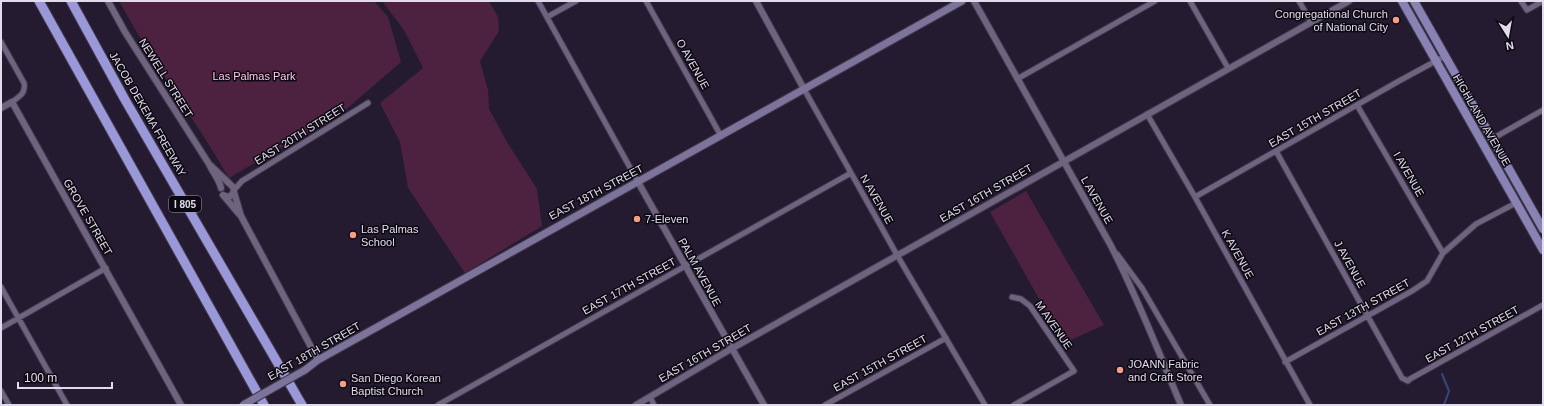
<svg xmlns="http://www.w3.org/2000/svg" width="1544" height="406" viewBox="0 0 1544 406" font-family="Arial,sans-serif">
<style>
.green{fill:#4d2140}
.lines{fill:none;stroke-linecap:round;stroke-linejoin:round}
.stream{stroke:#34487f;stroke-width:2}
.minor-casing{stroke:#41394b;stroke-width:7}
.tertiary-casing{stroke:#41394b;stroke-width:8}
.secondary-casing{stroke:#41394b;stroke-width:9}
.primary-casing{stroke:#41394b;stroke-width:10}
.motorway-casing{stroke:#41394b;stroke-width:11}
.minor{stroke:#6f647f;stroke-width:5}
.tertiary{stroke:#6f647f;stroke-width:6}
.secondary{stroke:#7c749a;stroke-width:7}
.primary{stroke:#8983b5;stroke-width:8}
.motorway{stroke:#9a98d9;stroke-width:9}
.secondary-bridge-casing{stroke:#41394b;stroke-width:9;stroke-linecap:butt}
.secondary-bridge{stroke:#7c749a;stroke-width:7}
.poi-dot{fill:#f49e88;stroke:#0c0811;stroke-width:1.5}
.labels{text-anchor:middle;stroke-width:3;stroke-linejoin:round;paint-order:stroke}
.shield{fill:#0c0811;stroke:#a19caa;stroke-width:1}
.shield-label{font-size:10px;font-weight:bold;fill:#e1dceb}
.poi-label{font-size:11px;fill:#e1dceb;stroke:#0c0811;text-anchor:start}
.street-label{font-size:11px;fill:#e1dceb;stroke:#0c0811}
.park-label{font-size:11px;fill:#fec9eb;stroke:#0c0811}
</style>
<rect width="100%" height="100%" fill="#251b31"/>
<path class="green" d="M 119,1 L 374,1 L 388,17 L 401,62 L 343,112 L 229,178 C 194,118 152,62 119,1 Z
M 382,1 L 489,1 L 498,17 L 499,31 L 480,61 L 488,90 L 489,109 L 507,142 L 537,189 L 542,226 L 465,273 L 408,188 L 400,142 L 380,103 L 423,68 L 404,30 Z
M 1026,191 L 1104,325 L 1064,343 L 990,212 Z"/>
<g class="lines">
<path class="stream" d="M 1442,374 L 1449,391 L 1444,405"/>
<defs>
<path id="minor" d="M 538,1 L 638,182
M 646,1 L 721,136
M 1190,1 L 1228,68
M 1299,1 L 1311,22
M 1521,1 L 1527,10 L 1543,1
M 547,17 L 576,1
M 1,42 L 24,83 C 26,93 20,96 12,102
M 1017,79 L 1155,1
M 804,89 L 897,255 L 985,405
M 1357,105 L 1443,253
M 1147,114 L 1195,197 L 1310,405
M 1492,139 L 1543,110
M 1276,151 L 1402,378 L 1408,381 L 1410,379 L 1543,305
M 234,190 L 242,181 L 368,103
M 1195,197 L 1399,81 L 1445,56
M 1117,254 L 1142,288 L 1210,405
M 1,287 L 67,405
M 1012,297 L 1021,299 L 1030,306 L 1074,371 L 1014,405
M 1,328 L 106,268
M 1285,362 L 1412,291 L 1427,281 L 1443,253 L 1476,224 L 1516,203
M 1,391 L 9,405
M 650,397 L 654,405
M 438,405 L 851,173
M 825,405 L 946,338"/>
<path id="tertiary" d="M 108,1 L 125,32 L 209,164 C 213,173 219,179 221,188
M 756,1 L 804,89
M 974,1 L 1110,244 C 1137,296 1158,351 1181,405
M 1,108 L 12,102 L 181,405
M 210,165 L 234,188 L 233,194 L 229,197 L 225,196
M 638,182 L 764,405
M 234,192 L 241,216 L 318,360
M 223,195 L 239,214
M 636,405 L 724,353 L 1349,1"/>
<path id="secondary" d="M 305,370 L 318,360 C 532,239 748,122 962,1"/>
<path id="primary" d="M 1402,1 L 1543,250
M 1414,1 L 1543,229"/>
<path id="motorway" d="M 39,1 L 264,405
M 71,1 L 124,98 L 302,405"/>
</defs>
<use href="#minor" class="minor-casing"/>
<use href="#tertiary" class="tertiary-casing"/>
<use href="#secondary" class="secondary-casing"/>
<use href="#primary" class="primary-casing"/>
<use href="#motorway" class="motorway-casing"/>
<use href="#minor" class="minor"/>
<use href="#tertiary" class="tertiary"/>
<use href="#secondary" class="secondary"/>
<use href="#primary" class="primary"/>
<use href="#motorway" class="motorway"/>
<defs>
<path id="secondary-bridge" d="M 243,405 L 305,370"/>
</defs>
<use href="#secondary-bridge" class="secondary-bridge-casing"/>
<use href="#secondary-bridge" class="secondary-bridge"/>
</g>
<g class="poi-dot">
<circle cx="1396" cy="20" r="4"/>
<circle cx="637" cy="219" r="4"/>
<circle cx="353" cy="235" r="4"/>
<circle cx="1120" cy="370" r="4"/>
<circle cx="343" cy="384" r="4"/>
</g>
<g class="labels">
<rect class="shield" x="169" y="196" width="32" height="16" rx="3"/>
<g class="shield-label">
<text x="185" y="208">I 805</text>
</g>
<g class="poi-label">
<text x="1388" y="18" text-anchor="end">Congregational Church<tspan x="1388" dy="13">of National City</tspan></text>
<text x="645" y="223">7-Eleven</text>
<text x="361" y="233">Las Palmas<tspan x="361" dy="13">School</tspan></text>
<text x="1128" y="368">JOANN Fabric<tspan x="1128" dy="13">and Craft Store</tspan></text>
<text x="351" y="382">San Diego Korean<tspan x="351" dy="13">Baptist Church</tspan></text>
</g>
<g class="street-label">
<text transform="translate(693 64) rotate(61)" y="4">O AVENUE</text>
<text transform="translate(166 78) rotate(58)" y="4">NEWELL STREET</text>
<text transform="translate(148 114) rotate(60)" y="4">JACOB DEKEMA FREEWAY</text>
<text transform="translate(1315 118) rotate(-30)" y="4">EAST 15TH STREET</text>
<text transform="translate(1482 120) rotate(60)" y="4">HIGHLAND AVENUE</text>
<text transform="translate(300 134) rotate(-32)" y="4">EAST 20TH STREET</text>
<text transform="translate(1409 174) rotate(60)" y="4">I AVENUE</text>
<text transform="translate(596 192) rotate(-28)" y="4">EAST 18TH STREET</text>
<text transform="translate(986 193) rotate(-30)" y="4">EAST 16TH STREET</text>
<text transform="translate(877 199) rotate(60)" y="4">N AVENUE</text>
<text transform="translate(1097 200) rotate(60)" y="4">L AVENUE</text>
<text transform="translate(88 217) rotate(60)" y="4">GROVE STREET</text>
<text transform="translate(1238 254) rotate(61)" y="4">K AVENUE</text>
<text transform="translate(1350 264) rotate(61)" y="4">J AVENUE</text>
<text transform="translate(700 272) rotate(61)" y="4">PALM AVENUE</text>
<text transform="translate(629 286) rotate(-29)" y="4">EAST 17TH STREET</text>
<text transform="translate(1363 307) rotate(-29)" y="4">EAST 13TH STREET</text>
<text transform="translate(1054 325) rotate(55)" y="4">M AVENUE</text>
<text transform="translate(1472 334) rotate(-29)" y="4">EAST 12TH STREET</text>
<text transform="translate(314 351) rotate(-30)" y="4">EAST 18TH STREET</text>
<text transform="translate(705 353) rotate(-30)" y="4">EAST 16TH STREET</text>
<text transform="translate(880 363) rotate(-29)" y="4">EAST 15TH STREET</text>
</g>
<g class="park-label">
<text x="254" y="80">Las Palmas Park</text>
</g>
</g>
<rect width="1544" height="406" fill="none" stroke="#e1dceb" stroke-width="4"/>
<g transform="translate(1508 36) rotate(169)" stroke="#0c0811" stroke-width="3" paint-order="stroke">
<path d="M0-3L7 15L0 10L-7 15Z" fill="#e1dceb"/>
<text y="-6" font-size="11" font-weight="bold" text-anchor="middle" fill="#e1dceb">N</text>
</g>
<path d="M18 382v6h94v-6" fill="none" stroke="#e1dceb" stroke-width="2"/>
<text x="24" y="382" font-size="12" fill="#e1dceb" stroke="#0c0811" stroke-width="3" paint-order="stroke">100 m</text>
</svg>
